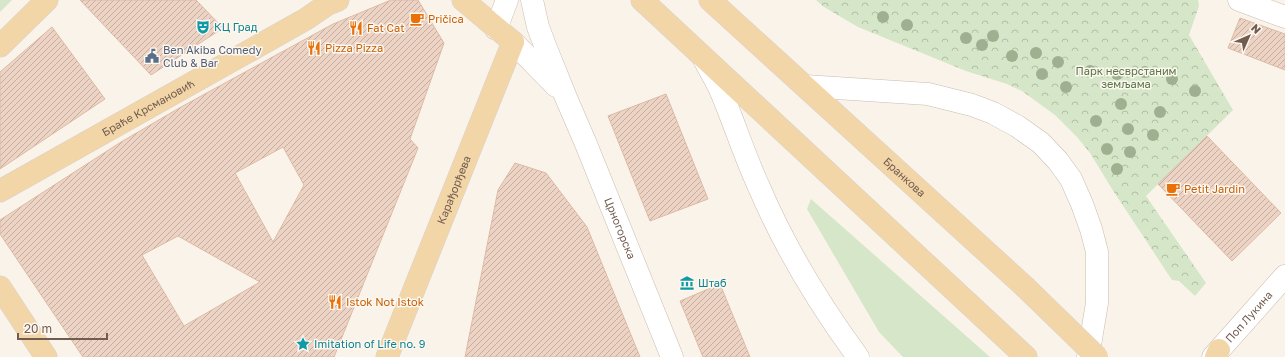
<svg xmlns="http://www.w3.org/2000/svg" width="1285" height="357" viewBox="0 0 1285 357" font-family="'Golos Text',sans-serif">
<style>
.grass{fill:#d5e7c8}
.forest{fill:url(#forest-crowns)}
.building{fill:url(#building-hatch);stroke:#debaa5;fill-rule:evenodd}
.lines{fill:none;stroke-linecap:round;stroke-linejoin:round}
.minor-casing{stroke:#cbbcb0;stroke-width:23}
.major-casing{stroke:#d8d1ce;stroke-width:23}
.minor{stroke:#fff;stroke-width:22}
.major{stroke:#f2d6a8;stroke-width:22}
.major-bridge-casing{stroke:#d8d1ce;stroke-width:23;stroke-linecap:butt}
.major-bridge{stroke:#f2d6a8;stroke-width:22}
.tree{fill:#a0af90}
.labels{text-anchor:middle;stroke-width:3;stroke-linejoin:round;paint-order:stroke}
.food-label{font-size:11px;fill:#c56008;stroke:#fdf7ef;text-anchor:start}
.culture-label{font-size:11px;fill:#0d838f;stroke:#fdf7ef;text-anchor:start}
.service-label{font-size:11px;fill:#4e5e75;stroke:#fdf7ef;text-anchor:start}
.park-label{font-size:11px;fill:#567748;stroke:#fdf7ef}
.street-label{font-size:11px;fill:#725b4f;stroke:#fdf7ef}
</style>
<defs>
<pattern id="forest-crowns" width="20" height="18" patternUnits="userSpaceOnUse"><rect width="20" height="18" fill="#d5e7c8"/><path d="M2 6a3 3 0 1 1 6 0M12 15a3 3 0 1 1 6 0" fill="none" stroke="#b1bea5"/></pattern>
<pattern id="building-hatch" width="6" height="6" patternUnits="userSpaceOnUse"><rect width="6" height="6" fill="#edd3c3"/><path d="M-1 1l2-2M0 6l6-6M5 7l2-2" fill="none" stroke="#c4aea1"/></pattern>
</defs>
<rect width="100%" height="100%" fill="#faf3e9"/>
<path class="grass" d="M 0,0 L 12,0 L 0,12 Z
M 811,199 L 990,357 L 903,357 L 879,332 L 807,209 Z"/>
<path class="forest" d="M 816,0 L 1198,0 L 1199,6 L 1189,35 L 1233,110 L 1146,196 L 1206,283 L 1195,296 L 1179,281 L 1172,280 L 1112,189 L 1090,153 L 1077,137 L 1055,115 L 1022,91 L 1007,84 L 966,71 L 858,27 L 824,7 Z"/>
<path class="building" d="M 80,0 L 196,0 L 223,28 L 151,75 Z
M 391,0 L 418,0 L 444,43 L 410,139 L 418,148 L 334,357 L 83,357 L 0,234 L 0,220 L 121,142 L 181,107 L 333,24 ZM 283,147 L 304,185 L 273,242 L 235,173 ZM 178,236 L 260,282 L 184,326 L 142,255 Z
M 1240,18 L 1285,34 L 1285,70 L 1228,48 Z
M 52,27 L 105,99 L 0,169 L 0,72 Z
M 666,94 L 708,199 L 650,221 L 608,116 Z
M 1207,136 L 1281,213 L 1232,261 L 1158,184 Z
M 515,163 L 546,173 L 587,227 L 640,357 L 465,357 L 498,190 Z
M 720,284 L 750,357 L 703,357 L 680,301 Z"/>
<g class="lines">
<defs>
<g id="minor">
<path id="s1" d="M 532,0 L 538,27 L 546,48 L 567,100 L 586,144 L 672,357"/>
<path d="M 1239,0 L 1285,17"/>
<path d="M 496,29 L 507,0"/>
<path d="M 513,42 L 556,86"/>
<path d="M 704,59 C 710,71 717,82 722,94 C 735,125 745,157 759,187 C 785,248 819,304 858,357"/>
<path d="M 805,86 L 928,94 L 972,105 L 993,113 L 1017,126 L 1041,143 L 1058,161 L 1071,179 L 1082,204 L 1091,229 L 1097,252 L 1097,303 L 1088,357"/>
<path id="s2" d="M 1213,357 L 1285,276"/>
</g>
<g id="major">
<path d="M 642,0 L 1026,357"/>
<path id="s3" d="M 710,0 L 1024,286"/>
<path d="M 0,46 L 47,0"/>
<path id="s4" d="M 0,191 L 306,19 L 328,4 L 338,0"/>
<path d="M 0,287 L 46,357"/>
<path id="s5" d="M 387,357 L 513,42 L 463,0"/>
<path d="M 1216,357 L 1219,350"/>
</g>
</defs>
<use href="#minor" class="minor-casing"/>
<use href="#major" class="major-casing"/>
<use href="#minor" class="minor"/>
<use href="#major" class="major"/>
<defs>
<path id="major-bridge" d="M 1024,286 L 1097,357"/>
</defs>
<use href="#major-bridge" class="major-bridge-casing"/>
<use href="#major-bridge" class="major-bridge"/>
</g>
<g class="tree">
<circle cx="883" cy="17" r="6"/>
<circle cx="907" cy="25" r="6"/>
<circle cx="993" cy="36" r="6"/>
<circle cx="966" cy="38" r="6"/>
<circle cx="982" cy="45" r="6"/>
<circle cx="1036" cy="53" r="6"/>
<circle cx="1012" cy="56" r="6"/>
<circle cx="1058" cy="62" r="6"/>
<circle cx="1090" cy="71" r="6"/>
<circle cx="1145" cy="72" r="6"/>
<circle cx="1042" cy="74" r="6"/>
<circle cx="1117" cy="74" r="6"/>
<circle cx="1172" cy="79" r="6"/>
<circle cx="1066" cy="87" r="6"/>
<circle cx="1195" cy="91" r="6"/>
<circle cx="1121" cy="104" r="6"/>
<circle cx="1160" cy="112" r="6"/>
<circle cx="1096" cy="121" r="6"/>
<circle cx="1128" cy="129" r="6"/>
<circle cx="1153" cy="135" r="6"/>
<circle cx="1107" cy="149" r="6"/>
<circle cx="1130" cy="152" r="6"/>
<circle cx="1117" cy="169" r="6"/>
</g>
<defs>
<symbol id="cafe-bare" viewBox="-9 -9 18 18"><path d="M-5.5-4.5H6V0H3Q3 3.5 0 3.5H-2.5Q-5.5 3.5-5.5 0ZM3-3.2v2h1.7v-2ZM-6 4.5H4V6H-6Z" fill="#e8710a" stroke="#fdf7ef" stroke-width="2.5" paint-order="stroke"/></symbol>
<symbol id="theatre-bare" viewBox="-9 -9 18 18"><path d="M-5-5.5Q0-4 5-5.5V0Q5 5 0 6Q-5 5-5 0ZM-3.3-2.5H-1v1.5H-3.3ZM1-2.5H3.3v1.5H1ZM-2.8 1Q0 5.5 2.8 1Z" fill="#0f9aa8" stroke="#fdf7ef" stroke-width="2.5" paint-order="stroke"/></symbol>
<symbol id="restaurant-bare" viewBox="-9 -9 18 18"><path d="M-5-6h1v4h1v-4h1v4h1v-4h1v5L-1.5 .5V6h-2V.5L-5-1ZM5-6V6H3V1.5H1.5Q1.5-4 5-6Z" fill="#e8710a" stroke="#fdf7ef" stroke-width="2.5" paint-order="stroke"/></symbol>
<symbol id="civic-bare" viewBox="-9 -9 18 18"><path d="M-.6-6.5H3V-4.5H.6V-3L4-1V1h2V6H-6V1h2V-1L-.6-3ZM-1.2 2.5V6h2.4V2.5Z" fill="#5c6f8a" stroke="#fdf7ef" stroke-width="2.5" paint-order="stroke"/></symbol>
<symbol id="museum-bare" viewBox="-9 -9 18 18"><path d="M0-6L6-3V-2H-6V-3ZM-5-1h2V3h-2ZM-1-1h2V3h-2ZM3-1h2V3H3ZM-6 4H6V6H-6Z" fill="#0f9aa8" stroke="#fdf7ef" stroke-width="2.5" paint-order="stroke"/></symbol>
<symbol id="sight-bare" viewBox="-9 -9 18 18"><path d="M0-6L1.8-2.2L6-1.7L2.9 1.2L3.7 5.4L0 3.3L-3.7 5.4L-2.9 1.2L-6-1.7L-1.8-2.2Z" fill="#0f9aa8" stroke="#fdf7ef" stroke-width="2.5" paint-order="stroke"/></symbol>
</defs>
<g fill-rule="evenodd">
<use href="#cafe-bare" x="407" y="9" width="20" height="20"/>
<use href="#theatre-bare" x="193" y="17" width="20" height="20"/>
<use href="#restaurant-bare" x="346" y="18" width="20" height="20"/>
<use href="#restaurant-bare" x="304" y="38" width="20" height="20"/>
<use href="#civic-bare" x="142" y="46" width="20" height="20"/>
<use href="#cafe-bare" x="1163" y="179" width="20" height="20"/>
<use href="#museum-bare" x="677" y="273" width="20" height="20"/>
<use href="#restaurant-bare" x="325" y="292" width="20" height="20"/>
<use href="#sight-bare" x="293" y="334" width="20" height="20"/>
</g>
<g class="labels">
<g class="food-label">
<text x="428" y="23">Pričica</text>
<text x="367" y="32">Fat Cat</text>
<text x="325" y="52">Pizza Pizza</text>
<text x="1184" y="193">Petit Jardin</text>
<text x="346" y="306">Istok Not Istok</text>
</g>
<g class="culture-label">
<text x="214" y="31">КЦ Град</text>
<text x="698" y="287">Штаб</text>
<text x="314" y="348">Imitation of Life no. 9</text>
</g>
<g class="service-label">
<text x="163" y="54">Ben Akiba Comedy<tspan x="163" dy="13">Club &amp; Bar</tspan></text>
</g>
<g class="park-label">
<text x="1126" y="75">Парк несврстаним<tspan x="1126" dy="13">земљама</tspan></text>
</g>
<g class="street-label">
<text dy="4" stroke="none"><textPath href="#s4" startOffset="170">Браће Крсмановић</textPath></text>
<text dy="4" stroke="none"><textPath href="#s3" startOffset="263">Бранкова</textPath></text>
<text dy="4" stroke="none"><textPath href="#s5" startOffset="180">Карађорђева</textPath></text>
<text dy="4" stroke="none"><textPath href="#s1" startOffset="245">Црногорска</textPath></text>
<text dy="4" stroke="none"><textPath href="#s2" startOffset="54">Поп Лукина</textPath></text>
</g>
</g>
<g transform="translate(1249 36) rotate(45)" stroke="#fdf7ef" stroke-width="3" paint-order="stroke">
<path d="M0-3L7 15L0 10L-7 15Z" fill="#725b4f"/>
<text y="-6" font-size="11" font-weight="bold" text-anchor="middle" fill="#725b4f">N</text>
</g>
<path d="M18 333v6h89v-6" fill="none" stroke="#725b4f" stroke-width="2"/>
<text x="24" y="333" font-size="12" fill="#725b4f" stroke="#fdf7ef" stroke-width="3" paint-order="stroke">20 m</text>
</svg>
